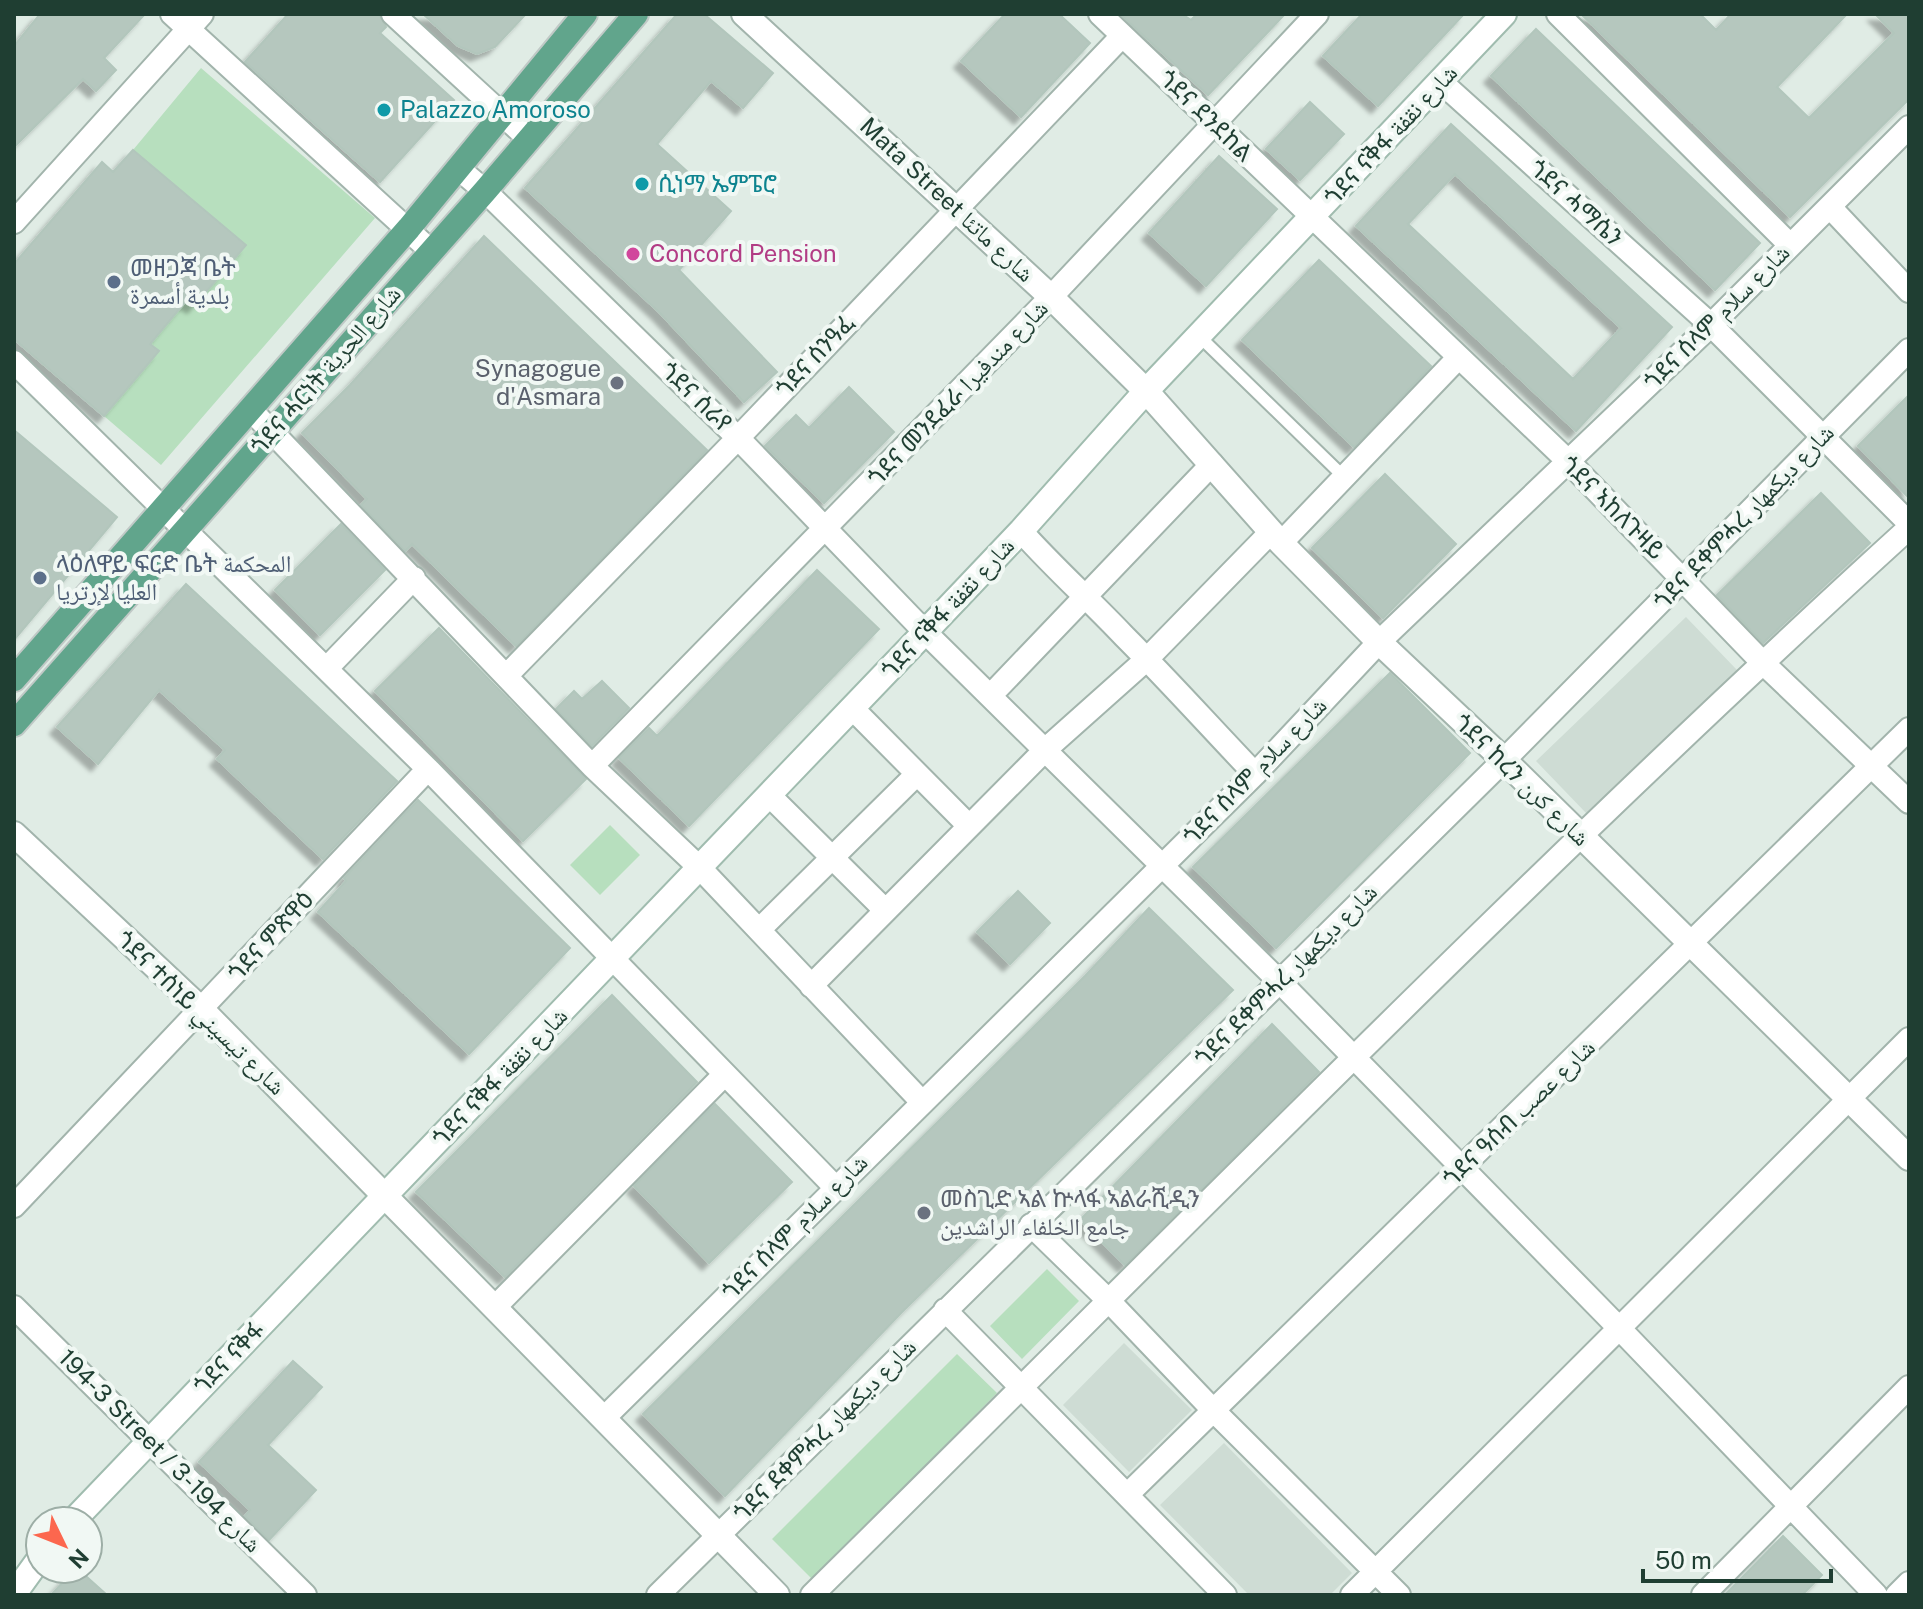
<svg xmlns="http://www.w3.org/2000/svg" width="1923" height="1609" viewBox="0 0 1923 1609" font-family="'Public Sans','Noto Naskh Arabic','Noto Sans Ethiopic',sans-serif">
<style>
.built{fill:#cedcd4}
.green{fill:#b7dfbe}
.building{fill:#b5c7be;stroke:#b2c6bc;stroke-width:2;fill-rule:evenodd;filter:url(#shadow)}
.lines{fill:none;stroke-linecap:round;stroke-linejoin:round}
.service-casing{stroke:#a2b4ac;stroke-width:15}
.minor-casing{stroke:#a2b4ac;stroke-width:26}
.tertiary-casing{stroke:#a2b4ac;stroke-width:28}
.secondary-casing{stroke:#a0bcaf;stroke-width:28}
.primary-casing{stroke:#c0c9c6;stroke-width:28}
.service{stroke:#fff;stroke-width:11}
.minor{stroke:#fff;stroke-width:22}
.tertiary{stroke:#fff;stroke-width:24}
.secondary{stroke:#fff;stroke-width:24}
.primary{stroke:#61a58c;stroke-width:24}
.culture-dot{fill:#0f9aa8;stroke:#f1f8f4;stroke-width:3}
.hotel-dot{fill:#d1479c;stroke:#f1f8f4;stroke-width:3}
.service-dot{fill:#5c6f8a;stroke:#f1f8f4;stroke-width:3}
.worship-dot{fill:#6b7280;stroke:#f1f8f4;stroke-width:3}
.labels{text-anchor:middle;stroke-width:8;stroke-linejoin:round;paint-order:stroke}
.culture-label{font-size:24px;fill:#0d838f;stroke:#f1f8f4;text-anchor:start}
.street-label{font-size:24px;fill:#1f3e32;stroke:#f1f8f4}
.hotel-label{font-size:24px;fill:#b23c85;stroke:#f1f8f4;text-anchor:start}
.service-label{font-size:24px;fill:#4e5e75;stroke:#f1f8f4;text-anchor:start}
.worship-label{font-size:24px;fill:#5b616d;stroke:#f1f8f4;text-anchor:end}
</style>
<defs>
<filter id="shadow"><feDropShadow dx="-7" dy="7" stdDeviation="2" flood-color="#0004"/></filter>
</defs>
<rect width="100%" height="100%" fill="#e0ece5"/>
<path class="built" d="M 1686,617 L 1737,670 L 1587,814 L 1536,761 Z
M 1124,1343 L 1192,1410 L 1129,1472 L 1063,1405 Z
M 1224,1443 L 1352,1573 L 1330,1595 L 1249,1595 L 1160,1505 Z"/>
<path class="green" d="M 201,68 L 375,218 L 161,465 L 104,416 L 150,344 L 186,301 L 194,306 L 245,246 L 133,150 Z
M 610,825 L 640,855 L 600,895 L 570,865 Z
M 1047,1269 L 1079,1301 L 1022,1359 L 990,1326 Z
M 957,1354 L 997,1393 L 812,1579 L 772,1539 Z"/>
<path class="building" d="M 40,14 L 145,14 L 104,58 L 116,70 L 96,91 L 83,79 L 14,147 L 14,46 Z
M 288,14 L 379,14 L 386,27 L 380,33 L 454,100 L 380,182 L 245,62 Z
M 423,14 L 526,14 L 495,47 L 477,54 L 458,46 Z
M 677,14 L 704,14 L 773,73 L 743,108 L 711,81 L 657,144 L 731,211 L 679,270 L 777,372 L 744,402 L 659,312 L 525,188 Z
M 1005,14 L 1059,14 L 1090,43 L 1021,117 L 961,61 Z
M 1120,14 L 1182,14 L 1191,20 L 1197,14 L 1285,14 L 1208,95 Z
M 1362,14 L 1464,14 L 1378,106 L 1323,56 Z
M 1581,14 L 1700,14 L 1716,30 L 1731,14 L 1847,14 L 1777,87 L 1809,118 L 1894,33 L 1875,14 L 1909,14 L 1909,99 L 1790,217 Z
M 1536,29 L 1760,243 L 1715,290 L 1491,76 Z
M 1310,102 L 1344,134 L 1300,180 L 1266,149 Z
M 1451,124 L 1672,327 L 1576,431 L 1356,226 ZM 1455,174 L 1621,328 L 1573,379 L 1408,224 Z
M 133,150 L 246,245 L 194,306 L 186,301 L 150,344 L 159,351 L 104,416 L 14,339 L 14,264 L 102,162 L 113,172 Z
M 1219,156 L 1277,209 L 1206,286 L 1149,233 Z
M 484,236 L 707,450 L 516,646 L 412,544 L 405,551 L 361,505 L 367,499 L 302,433 L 350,385 Z
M 1319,260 L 1431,366 L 1354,447 L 1242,340 Z
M 849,387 L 894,432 L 824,503 L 765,446 L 796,415 L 809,428 Z
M 1909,395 L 1909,498 L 1858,446 Z
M 14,430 L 117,517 L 14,640 Z
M 1385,474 L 1456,544 L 1383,618 L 1312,548 Z
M 1821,493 L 1870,543 L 1763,643 L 1717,595 Z
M 341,524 L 385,570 L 320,635 L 275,590 Z
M 817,570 L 879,629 L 689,826 L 619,758 L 649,728 L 657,736 Z
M 186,584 L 397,781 L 323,859 L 217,759 L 225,750 L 159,690 L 98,764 L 57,727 Z
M 439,628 L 586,779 L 523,841 L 375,691 Z
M 1390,673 L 1470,753 L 1276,948 L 1193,867 Z
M 602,681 L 629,708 L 592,746 L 556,709 L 574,691 L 582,699 Z
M 418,800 L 570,948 L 469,1054 L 318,912 L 346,881 L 344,878 Z
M 1018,891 L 1050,923 L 1010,964 L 977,932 Z
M 1149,908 L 1233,990 L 902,1312 L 725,1496 L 643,1414 L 1085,976 Z
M 612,995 L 697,1082 L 505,1277 L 416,1192 Z
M 1272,1024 L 1319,1072 L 1125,1265 L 1080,1220 Z
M 715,1104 L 792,1182 L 709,1263 L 634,1186 Z
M 293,1361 L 322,1387 L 268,1445 L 316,1490 L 269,1540 L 245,1516 L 250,1510 L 199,1462 Z
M 1783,1536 L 1822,1575 L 1802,1595 L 1725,1595 Z
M 75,1569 L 78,1569 L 107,1595 L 51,1595 Z"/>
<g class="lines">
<defs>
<path id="service" d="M 1199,336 L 1343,476"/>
<path id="minor" d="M 172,14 L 431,251
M 393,14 L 529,139
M 1100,14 L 1569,462 L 1762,662 L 1909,802
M 1558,14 L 1790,245
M 1441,82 L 1711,325 L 1909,523
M 459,169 L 485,191 L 738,438 L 925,632 L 1280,982 L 1620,1329 L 1876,1595
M 1830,207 L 1909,291
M 14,222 L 202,14
M 14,362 L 428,769 L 835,1187
M 250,409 L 592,766 L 700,868 L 922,1102
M 1021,531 C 1054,568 1090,600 1124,636 C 1169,681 1211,728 1255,774
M 1281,543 L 1459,357
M 327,668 L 414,578
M 507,675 L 738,438 L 1122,36
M 991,695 L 1212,464
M 853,709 L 969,826
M 592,766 L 1051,297 L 1317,14
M 769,795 L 885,910
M 759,930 L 916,775
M 811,986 L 1046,749 L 1147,659 L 1271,532
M 14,1206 L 428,769
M 1031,1225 L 1108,1300 L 1213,1410 L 1399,1595
M 14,1307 L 305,1595
M 495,1307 L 725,1074
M 945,1310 L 1225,1595
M 604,1418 L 1255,774 L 1379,642 L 1711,325 L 1909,127
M 1127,1495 L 1909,729
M 658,1595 L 1504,760 L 1909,350
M 812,1595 C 1175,1237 1531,872 1909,528
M 1352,1595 L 1909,1039
M 1703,1595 L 1909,1387
M 1897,1595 L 1909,1583"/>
<path id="tertiary" d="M 744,14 L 1051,297 L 1146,391 L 1281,543 L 1379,642 L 1504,760 L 1909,1158
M 14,834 L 202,1010 L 777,1595"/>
<path id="secondary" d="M 73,1521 L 925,632 L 1021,531 L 1146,391 L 1504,14
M 14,1594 L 40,1558"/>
<path id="primary" d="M 14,679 L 409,228 L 585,14
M 14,724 L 485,191 L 636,14"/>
</defs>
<use href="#service" class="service-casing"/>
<use href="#minor" class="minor-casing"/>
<use href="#tertiary" class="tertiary-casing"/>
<use href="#secondary" class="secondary-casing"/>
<use href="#primary" class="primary-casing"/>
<use href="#service" class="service"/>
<use href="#minor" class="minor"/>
<use href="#tertiary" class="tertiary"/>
<use href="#secondary" class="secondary"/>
<use href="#primary" class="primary"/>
</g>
<g class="culture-dot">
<circle cx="384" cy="110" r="8"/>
<circle cx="642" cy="184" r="8"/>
</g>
<circle class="hotel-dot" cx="633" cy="254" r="8"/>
<g class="service-dot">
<circle cx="114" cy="282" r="8"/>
<circle cx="40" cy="578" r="8"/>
</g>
<g class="worship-dot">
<circle cx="617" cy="383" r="8"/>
<circle cx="924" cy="1213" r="8"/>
</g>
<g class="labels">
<g class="culture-label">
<text x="400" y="118">Palazzo Amoroso</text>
<text x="658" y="192">ሲነማ ኤምፔሮ</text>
</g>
<g class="street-label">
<text transform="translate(1206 116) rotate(44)" y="8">ጎደና ደንደከል</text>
<text transform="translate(1391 135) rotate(-47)" y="8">ጎደና ናቅፋ شارع نقفة</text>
<text transform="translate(947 200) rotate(43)" y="8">Mata Street شارع ماتئا</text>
<text transform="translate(1576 203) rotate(42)" y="8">ጎደና ሓማሴን</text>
<text transform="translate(1717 317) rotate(-45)" y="8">ጎደና ሰላም شارع سلام</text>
<text transform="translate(815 356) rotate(-47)" y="8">ጎደና ሰንዓፈ</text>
<text transform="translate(326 370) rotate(-49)" y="8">ጎደና ሓርነት شارع الحرية</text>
<text transform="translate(958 393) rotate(-46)" y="8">ጎደና መንደፈራ شارع مندفيرا</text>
<text transform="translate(696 397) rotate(44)" y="8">ጎደና ሰራየ</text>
<text transform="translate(1613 508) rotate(45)" y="8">ጎደና ኣከለጉዛይ</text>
<text transform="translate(1744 517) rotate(-46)" y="8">ጎደና ደቀምሓረ شارع ديكمهار</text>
<text transform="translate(948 608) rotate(-47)" y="8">ጎደና ናቅፋ شارع نقفة</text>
<text transform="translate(1255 771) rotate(-46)" y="8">ጎደና ሰላም شارع سلام</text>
<text transform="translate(1522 780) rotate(44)" y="8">ጎደና ከረን شارع كرن</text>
<text transform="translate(271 936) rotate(-47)" y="8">ጎደና ምጽዋዕ</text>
<text transform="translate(1286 975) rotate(-45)" y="8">ጎደና ደቀምሓረ شارع ديكمهار</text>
<text transform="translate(201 1013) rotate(44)" y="8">ጎደና ተሰነይ شارع تيسيني</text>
<text transform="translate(500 1077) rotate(-46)" y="8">ጎደና ናቅፋ شارع نقفة</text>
<text transform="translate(1519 1113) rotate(-44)" y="8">ጎደና ዓሰብ شارع عصب</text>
<text transform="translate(795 1227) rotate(-45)" y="8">ጎደና ሰላም شارع سلام</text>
<text transform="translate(229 1358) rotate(-46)" y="8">ጎደና ናቅፋ</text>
<text transform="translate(825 1430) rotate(-45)" y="8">ጎደና ደቀምሓረ شارع ديكمهار</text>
<text transform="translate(160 1451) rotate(45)" y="8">194-3 Street / شارع 194-3</text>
</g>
<g class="hotel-label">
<text x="649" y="262">Concord Pension</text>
</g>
<g class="service-label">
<text x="130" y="276">መዘጋጃ ቤት<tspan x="130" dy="28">بلدية أسمرة</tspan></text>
<text x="56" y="572">ላዕለዋይ ፍርድ ቤት المحكمة<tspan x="56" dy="28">العليا لإرتريا</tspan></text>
</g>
<g class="worship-label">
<text x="601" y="377">Synagogue<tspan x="601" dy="28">d'Asmara</tspan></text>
<text x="940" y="1207" text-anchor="start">መስጊድ ኣል ኵላፋ ኣልራሺዲን<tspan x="940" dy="28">جامع الخلفاء الراشدين</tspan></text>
</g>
</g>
<rect width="1923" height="1609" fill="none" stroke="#1f3e32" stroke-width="32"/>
<g transform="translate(64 1545) rotate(133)"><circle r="38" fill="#f1f8f4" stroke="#9daea6" stroke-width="2"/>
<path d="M0-6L14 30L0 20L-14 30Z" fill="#fc674e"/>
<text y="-12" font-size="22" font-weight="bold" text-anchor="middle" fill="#1f3e32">N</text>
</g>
<path d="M1643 1569v12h188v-12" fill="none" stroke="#1f3e32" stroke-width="4"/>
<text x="1655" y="1569" font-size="24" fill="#1f3e32" stroke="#f1f8f4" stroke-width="6" paint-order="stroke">50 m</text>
</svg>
